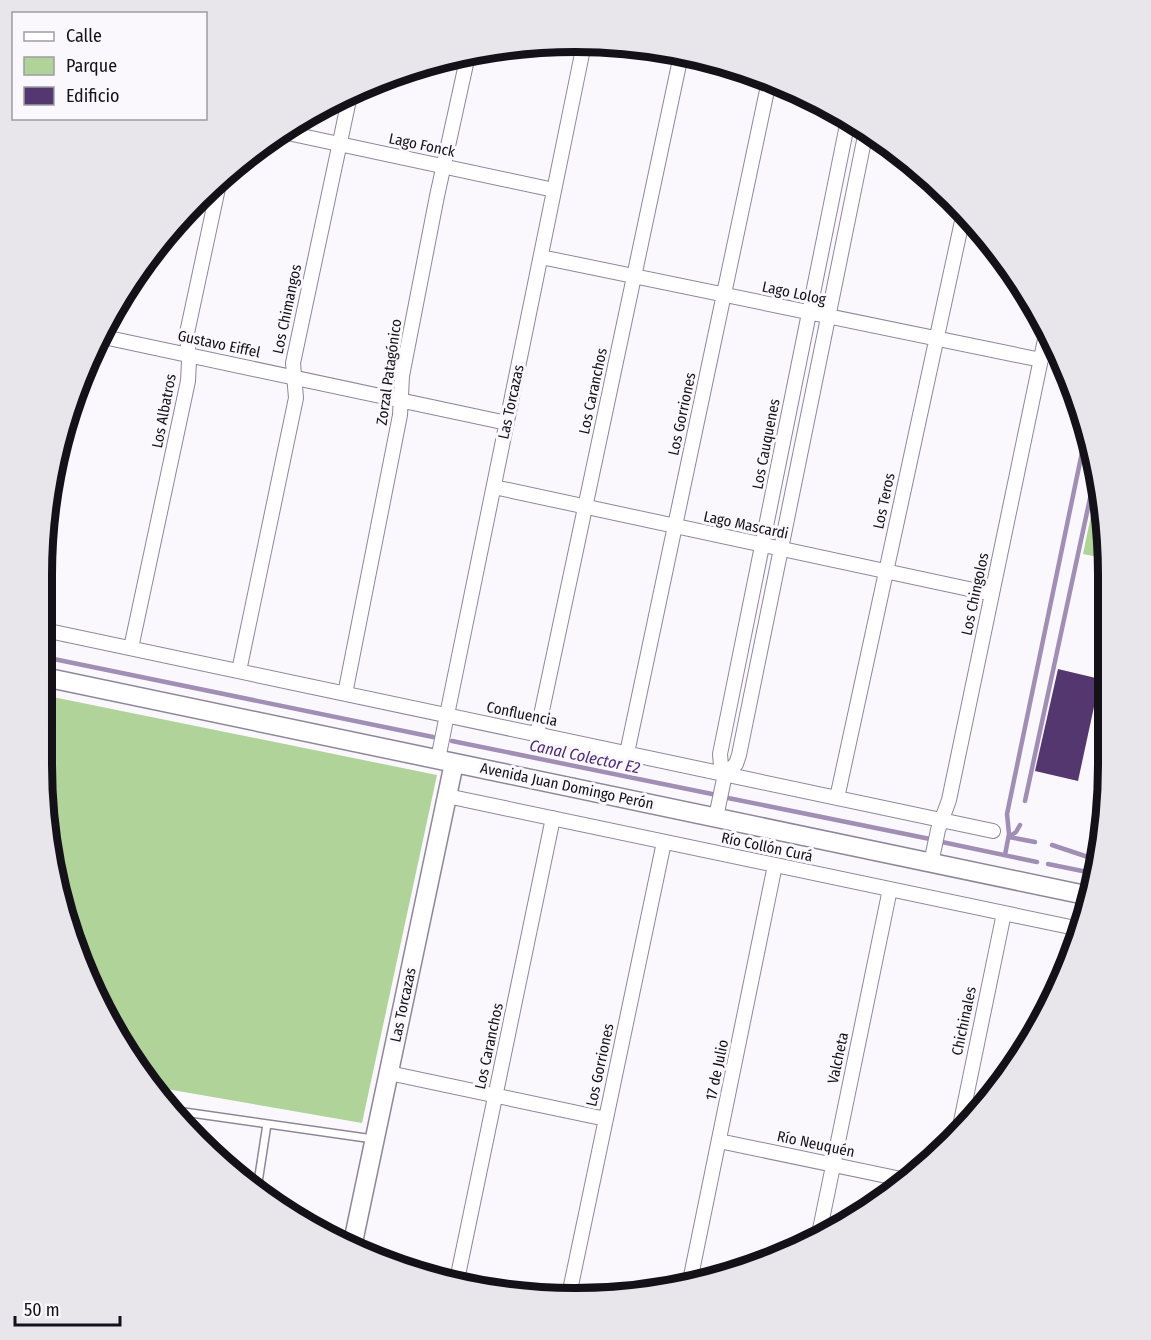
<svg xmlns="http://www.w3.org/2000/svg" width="1151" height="1340" viewBox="0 0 1151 1340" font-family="'Fira Sans Condensed',sans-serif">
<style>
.green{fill:#afd399}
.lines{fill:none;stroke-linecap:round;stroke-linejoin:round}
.stream{stroke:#a18eb5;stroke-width:4.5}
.building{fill:#53376e}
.service-casing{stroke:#8f8799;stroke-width:10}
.minor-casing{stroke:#8f8799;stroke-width:16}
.tertiary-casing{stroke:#8f8799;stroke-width:21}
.service{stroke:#fff;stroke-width:7}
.minor{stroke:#fff;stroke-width:14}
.tertiary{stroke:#fff;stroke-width:18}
.labels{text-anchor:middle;stroke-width:6;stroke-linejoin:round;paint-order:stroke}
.street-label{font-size:15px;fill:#151118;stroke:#faf8fc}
.water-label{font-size:16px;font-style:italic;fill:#502871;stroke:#faf8fc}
.rim{fill:none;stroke:#151118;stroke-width:8}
</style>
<rect width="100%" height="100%" fill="#faf8fc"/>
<path class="green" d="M 1097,487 L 1108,540 L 1108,559 L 1083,554 Z
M 43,695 L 437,775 L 362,1123 L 155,1087 L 97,1001 L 60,902 L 42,764 Z"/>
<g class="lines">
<path class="stream" d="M 44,657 L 433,737
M 452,741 L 712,794
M 728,798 L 930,839
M 1025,801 L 1095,475
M 1009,837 L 1035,842
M 1009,837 L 1016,832 L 1020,825
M 942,842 L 1037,862
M 1052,845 L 1100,861
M 1005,855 L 1009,834 L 1007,814 L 1086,433
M 1048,864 L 1097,874"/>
</g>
<path class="building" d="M 1058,669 L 1100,679 L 1078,781 L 1035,771 Z"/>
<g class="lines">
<defs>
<path id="service" d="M 170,1110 L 373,1139
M 257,1189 L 267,1124"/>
<path id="minor" d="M 283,132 L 554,190
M 541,257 L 1041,360
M 99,336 L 507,423
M 494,487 L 992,594
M 44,630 L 993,831
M 131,648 L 188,381 L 189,361 L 187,333 L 220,179
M 239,671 L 296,398 L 293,363 L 350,95
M 345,694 L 400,415 L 402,376 L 437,196 L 468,55
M 537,734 L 681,55
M 627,753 L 769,81
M 438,759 L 584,44
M 725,774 L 736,764 L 739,755 L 866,131
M 447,796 L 1080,929
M 837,798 L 964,212
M 716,817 L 725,774 L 721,766 L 720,754 L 848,120
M 931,863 L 938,830 L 949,800 L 1047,330
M 389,1073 L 606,1119
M 958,1136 L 1004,913
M 719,1141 L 906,1180
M 819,1234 L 890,889
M 457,1280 L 553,818
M 690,1281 L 775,865
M 569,1295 L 664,842"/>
<path id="tertiary" d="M 44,677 L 1090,896
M 352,1247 L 454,763"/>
</defs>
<use href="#service" class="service-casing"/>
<use href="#minor" class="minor-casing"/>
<use href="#tertiary" class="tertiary-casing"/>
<use href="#service" class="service"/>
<use href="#minor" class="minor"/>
<use href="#tertiary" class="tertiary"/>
</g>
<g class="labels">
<g class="street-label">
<text transform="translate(422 145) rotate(12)" y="5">Lago Fonck</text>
<text transform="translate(794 293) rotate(12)" y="5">Lago Lolog</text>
<text transform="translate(287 309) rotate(-78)" y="5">Los Chimangos</text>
<text transform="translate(219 344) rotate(12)" y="5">Gustavo Eiffel</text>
<text transform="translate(389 372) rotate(-82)" y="5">Zorzal Patagónico</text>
<text transform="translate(593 391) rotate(-78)" y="5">Los Caranchos</text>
<text transform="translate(511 402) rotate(-78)" y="5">Las Torcazas</text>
<text transform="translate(164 411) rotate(-79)" y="5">Los Albatros</text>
<text transform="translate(682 414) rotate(-78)" y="5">Los Gorriones</text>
<text transform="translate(766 444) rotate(-79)" y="5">Los Cauquenes</text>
<text transform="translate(884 501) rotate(-78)" y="5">Los Teros</text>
<text transform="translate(746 525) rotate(12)" y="5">Lago Mascardi</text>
<text transform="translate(975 594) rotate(-78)" y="5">Los Chingolos</text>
<text transform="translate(522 714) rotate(12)" y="5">Confluencia</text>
<text transform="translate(567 786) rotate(12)" y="5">Avenida Juan Domingo Perón</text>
<text transform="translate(767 847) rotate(12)" y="5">Río Collón Curá</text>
<text transform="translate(403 1005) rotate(-78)" y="5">Las Torcazas</text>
<text transform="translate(964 1021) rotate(-78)" y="5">Chichinales</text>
<text transform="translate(489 1046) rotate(-78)" y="5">Los Caranchos</text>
<text transform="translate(838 1058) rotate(-78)" y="5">Valcheta</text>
<text transform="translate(600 1065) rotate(-78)" y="5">Los Gorriones</text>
<text transform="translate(717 1070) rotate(-78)" y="5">17 de Julio</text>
<text transform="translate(816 1144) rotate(12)" y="5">Río Neuquén</text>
</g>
<g class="water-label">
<text transform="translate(585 756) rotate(12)" y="6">Canal Colector E2</text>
</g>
</g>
<path d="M0 0H1151V1340H0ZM575 52H575A523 523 0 0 1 1098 575V765A523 523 0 0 1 575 1288H575A523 523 0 0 1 52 765V575A523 523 0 0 1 575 52Z" fill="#e8e6ea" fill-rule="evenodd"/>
<path class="rim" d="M575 52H575A523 523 0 0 1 1098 575V765A523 523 0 0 1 575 1288H575A523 523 0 0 1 52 765V575A523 523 0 0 1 575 52Z"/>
<rect x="12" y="12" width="195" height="108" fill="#faf8fc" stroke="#9e9ca1" stroke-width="1.5"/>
<rect x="24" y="32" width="30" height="9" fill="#ffffff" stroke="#9e9ca1" stroke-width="1.5"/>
<text x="66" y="42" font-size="18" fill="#151118">Calle</text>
<rect x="24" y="57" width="30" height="18" fill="#afd399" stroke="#9e9ca1" stroke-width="1.5"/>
<text x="66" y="72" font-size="18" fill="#151118">Parque</text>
<rect x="24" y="87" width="30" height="18" fill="#53376e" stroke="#9e9ca1" stroke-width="1.5"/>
<text x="66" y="102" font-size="18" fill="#151118">Edificio</text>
<path d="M15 1316v9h105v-9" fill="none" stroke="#151118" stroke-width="3"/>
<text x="24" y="1316" font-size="18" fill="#151118" stroke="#faf8fc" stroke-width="4.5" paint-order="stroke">50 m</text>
</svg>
